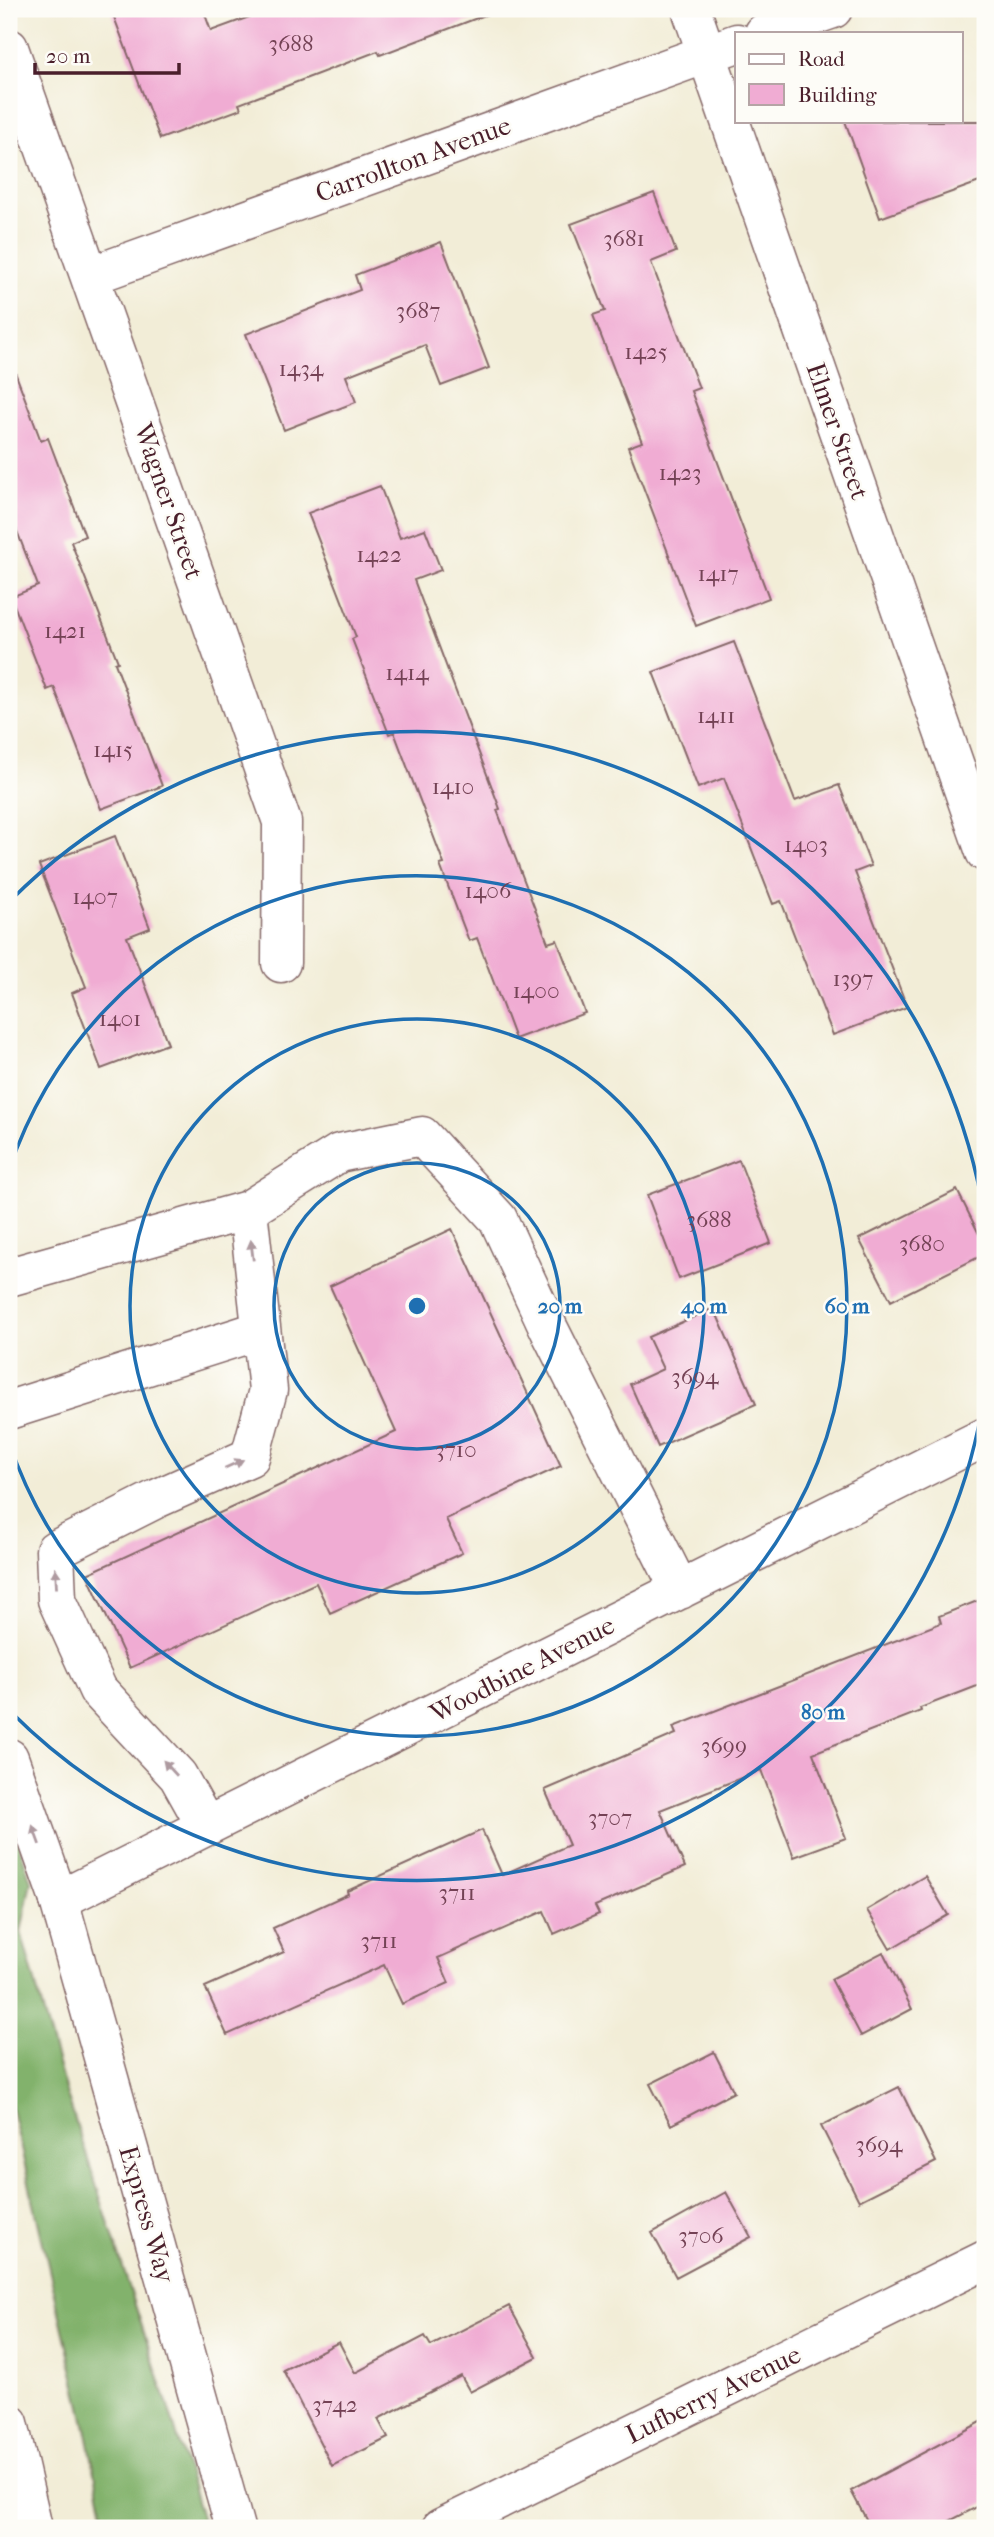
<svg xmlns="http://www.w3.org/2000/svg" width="994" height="2537" viewBox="0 0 994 2537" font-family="'IM FELL French Canon',serif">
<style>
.forest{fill:#82b26c;stroke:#66684c;stroke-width:2}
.building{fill:#f0acd3}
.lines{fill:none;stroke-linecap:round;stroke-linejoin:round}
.minor-casing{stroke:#856767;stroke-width:41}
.major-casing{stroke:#856767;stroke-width:41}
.highway-casing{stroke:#856767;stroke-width:41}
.minor{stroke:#fff;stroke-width:38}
.major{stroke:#fff;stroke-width:38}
.highway{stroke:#fff;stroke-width:38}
.oneway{fill:#ae9aa0}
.ring{fill:none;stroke:#1f6fb2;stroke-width:3.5}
.labels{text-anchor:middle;stroke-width:5;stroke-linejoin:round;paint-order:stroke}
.number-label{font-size:23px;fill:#744255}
.street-label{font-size:26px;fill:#4a1f2b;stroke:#fdfcf7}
.centre{fill:#1f6fb2;stroke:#fdfcf7;stroke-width:3.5}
.ring-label{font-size:21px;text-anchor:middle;font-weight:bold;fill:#1f6fb2;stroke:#fdfcf7;stroke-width:5;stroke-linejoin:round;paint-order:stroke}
</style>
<rect width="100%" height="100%" fill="#fdfcf7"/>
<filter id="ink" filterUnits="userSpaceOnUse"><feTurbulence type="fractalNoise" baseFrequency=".0143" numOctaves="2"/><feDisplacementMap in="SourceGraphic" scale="14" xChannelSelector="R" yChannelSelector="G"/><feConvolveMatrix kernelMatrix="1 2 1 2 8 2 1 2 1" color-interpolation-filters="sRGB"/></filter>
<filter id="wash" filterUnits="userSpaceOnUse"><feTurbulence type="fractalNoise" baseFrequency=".00686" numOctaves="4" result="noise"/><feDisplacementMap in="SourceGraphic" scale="28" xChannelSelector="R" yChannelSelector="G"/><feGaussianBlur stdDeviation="1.57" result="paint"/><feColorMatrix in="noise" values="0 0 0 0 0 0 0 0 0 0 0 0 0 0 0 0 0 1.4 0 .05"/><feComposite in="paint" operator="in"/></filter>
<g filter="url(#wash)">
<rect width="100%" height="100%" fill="#f2edd7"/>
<path class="forest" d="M 9,1814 L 31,1881 L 21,1932 L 65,2089 L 175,2428 L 204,2528 L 106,2528 L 86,2428 L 9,2097 Z"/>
<g id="blocks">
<path class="building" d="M 111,9 L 203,9 L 211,31 L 271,9 L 493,9 L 493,12 L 380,55 L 378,51 L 239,104 L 241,109 L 160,139 Z
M 845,121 L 985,121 L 985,180 L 880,218 Z
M 654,193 L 676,252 L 651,262 L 699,388 L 691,391 L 769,598 L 696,626 L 628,447 L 642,442 L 593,315 L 605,311 L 571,224 Z
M 441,242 L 489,368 L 441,386 L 425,345 L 346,376 L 356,402 L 284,430 L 246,334 L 360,290 L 355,275 Z
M 12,364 L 41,441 L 48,438 L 85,536 L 71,542 L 118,662 L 115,663 L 162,786 L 101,809 L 54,687 L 47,690 L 11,597 L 38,586 L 9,510 L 9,365 Z
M 380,486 L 400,538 L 425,529 L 441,570 L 414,580 L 500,809 L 497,810 L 548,943 L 557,940 L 585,1013 L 515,1039 L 477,938 L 469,941 L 440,865 L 444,864 L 394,732 L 389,734 L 352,639 L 356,637 L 308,513 Z
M 734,642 L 795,801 L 839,785 L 871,866 L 855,872 L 907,1007 L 833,1035 L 781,901 L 773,904 L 724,778 L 698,788 L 653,672 Z
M 115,836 L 150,928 L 127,937 L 168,1044 L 101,1069 L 72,993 L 86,987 L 39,865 Z
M 739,1160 L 771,1243 L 679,1279 L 647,1195 Z
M 957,1190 L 985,1246 L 985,1254 L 891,1301 L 859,1239 Z
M 452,1229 L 561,1466 L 446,1519 L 462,1553 L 330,1613 L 316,1583 L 130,1668 L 87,1574 L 396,1432 L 330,1286 Z
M 714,1308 L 756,1404 L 658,1447 L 630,1384 L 663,1369 L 648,1337 Z
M 985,1598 L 985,1683 L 920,1708 L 921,1711 L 813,1753 L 846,1838 L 794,1857 L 761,1770 L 660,1810 L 685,1867 L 595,1906 L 599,1914 L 554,1934 L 544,1911 L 438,1958 L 449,1983 L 402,2004 L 384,1965 L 227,2035 L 205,1987 L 284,1952 L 273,1928 L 348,1894 L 347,1891 L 482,1830 L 502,1875 L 569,1845 L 545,1790 L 676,1734 L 673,1727 L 941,1623 L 939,1616 Z
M 925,1876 L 948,1915 L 890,1949 L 867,1910 Z
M 883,1952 L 912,2009 L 861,2036 L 831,1979 Z
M 714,2052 L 734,2092 L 671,2125 L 650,2084 Z
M 899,2087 L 936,2162 L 859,2201 L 821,2126 Z
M 726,2192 L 751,2237 L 676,2277 L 652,2233 Z
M 509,2306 L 537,2357 L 470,2392 L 461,2376 L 378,2419 L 388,2438 L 332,2466 L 283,2370 L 339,2342 L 355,2373 L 425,2336 L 431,2346 Z
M 985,2420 L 985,2503 L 936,2528 L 871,2528 L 851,2491 Z"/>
</g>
</g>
<g filter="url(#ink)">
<use href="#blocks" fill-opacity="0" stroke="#856767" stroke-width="2"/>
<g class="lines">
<defs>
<path id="minor" d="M 691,9 L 985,852
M 764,33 L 833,9
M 9,48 L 282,822 L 281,963
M 90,276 L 737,43
M 9,1277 L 248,1210
M 9,1410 L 261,1330
M 206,1826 L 178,1776 L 98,1690 L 57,1600 L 55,1550 L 156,1499 L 250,1457 L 268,1390 L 248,1210 L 339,1153 L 422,1136 L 498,1219 L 549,1329 L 680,1590
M 59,1900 L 985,1437
M 441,2528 L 985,2260"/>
<path id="major" d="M 59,1900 L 235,2528"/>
<path id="highway" d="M 9,1758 L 59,1900
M 9,2423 L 33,2528"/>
</defs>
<use href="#minor" class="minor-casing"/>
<use href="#major" class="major-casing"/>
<use href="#highway" class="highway-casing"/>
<use href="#minor" class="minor"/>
<use href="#major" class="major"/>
<use href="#highway" class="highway"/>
</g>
<defs><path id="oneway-solid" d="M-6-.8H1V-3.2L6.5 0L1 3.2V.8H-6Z" transform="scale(1.75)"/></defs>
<g class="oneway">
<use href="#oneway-solid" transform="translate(252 1250) rotate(-97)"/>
<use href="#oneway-solid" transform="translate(234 1464) rotate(-24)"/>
<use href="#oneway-solid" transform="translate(56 1578) rotate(-93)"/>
<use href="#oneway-solid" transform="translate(170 1768) rotate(-132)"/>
<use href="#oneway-solid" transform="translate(36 1835) rotate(-110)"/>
</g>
</g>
<g class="ring">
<circle cx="417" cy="1306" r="143"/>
<circle cx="417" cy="1306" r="287"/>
<path d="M9 1170A430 430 0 1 1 9 1442"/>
<path d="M985 1391A574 574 0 0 1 11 1712M11 900A574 574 0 0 1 985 1221"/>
</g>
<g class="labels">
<g class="number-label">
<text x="291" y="51">3688</text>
<text x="624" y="246">3681</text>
<text x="418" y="318">3687</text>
<text x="646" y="359">1425</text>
<text x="301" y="376">1434</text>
<text x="680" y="480">1423</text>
<text x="379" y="562">1422</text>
<text x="718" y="581">1417</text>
<text x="65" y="638">1421</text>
<text x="407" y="680">1414</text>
<text x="716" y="723">1411</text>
<text x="113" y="757">1415</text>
<text x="453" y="794">1410</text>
<text x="806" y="852">1403</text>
<text x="488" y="898">1406</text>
<text x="95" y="904">1407</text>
<text x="853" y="986">1397</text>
<text x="536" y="998">1400</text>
<text x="120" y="1026">1401</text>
<text x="709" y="1227">3688</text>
<text x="922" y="1251">3680</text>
<text x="695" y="1384">3694</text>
<text x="456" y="1457">3710</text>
<text x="724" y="1753">3699</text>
<text x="610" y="1825">3707</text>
<text x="457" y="1900">3711</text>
<text x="379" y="1948">3711</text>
<text x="879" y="2152">3694</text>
<text x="701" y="2243">3706</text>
<text x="335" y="2412">3742</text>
</g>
<g class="street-label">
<text transform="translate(413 159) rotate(-20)" y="9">Carrollton Avenue</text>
<text transform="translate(838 431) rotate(71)" y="9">Elmer Street</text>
<text transform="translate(169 501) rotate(71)" y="9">Wagner Street</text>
<text transform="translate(522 1669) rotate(-27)" y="9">Woodbine Avenue</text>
<text transform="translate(147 2214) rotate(74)" y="9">Express Way</text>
<text transform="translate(713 2394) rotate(-26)" y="9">Lufberry Avenue</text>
</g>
</g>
<circle cx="417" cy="1306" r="10" class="centre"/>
<g class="ring-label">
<text x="560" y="1313">20 m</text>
<text x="704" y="1313">40 m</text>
<text x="847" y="1313">60 m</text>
<text x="823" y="1719">80 m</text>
</g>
<rect width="994" height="2537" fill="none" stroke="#fdfcf7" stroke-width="35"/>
<rect x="735" y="32" width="228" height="91" fill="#fdfcf7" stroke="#b5a4a5" stroke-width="2"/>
<rect x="749" y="54" width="35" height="10" fill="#ffffff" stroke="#b5a4a5" stroke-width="2"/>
<text x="798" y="66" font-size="21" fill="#4a1f2b">Road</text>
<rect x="749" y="84" width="35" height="21" fill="#f0acd3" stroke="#b5a4a5" stroke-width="2"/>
<text x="798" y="102" font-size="21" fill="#4a1f2b">Building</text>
<path d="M35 63v10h144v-10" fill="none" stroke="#4a1f2b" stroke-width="3.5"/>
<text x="46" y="63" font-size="21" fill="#4a1f2b" stroke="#fdfcf7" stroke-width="5" paint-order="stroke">20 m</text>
</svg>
